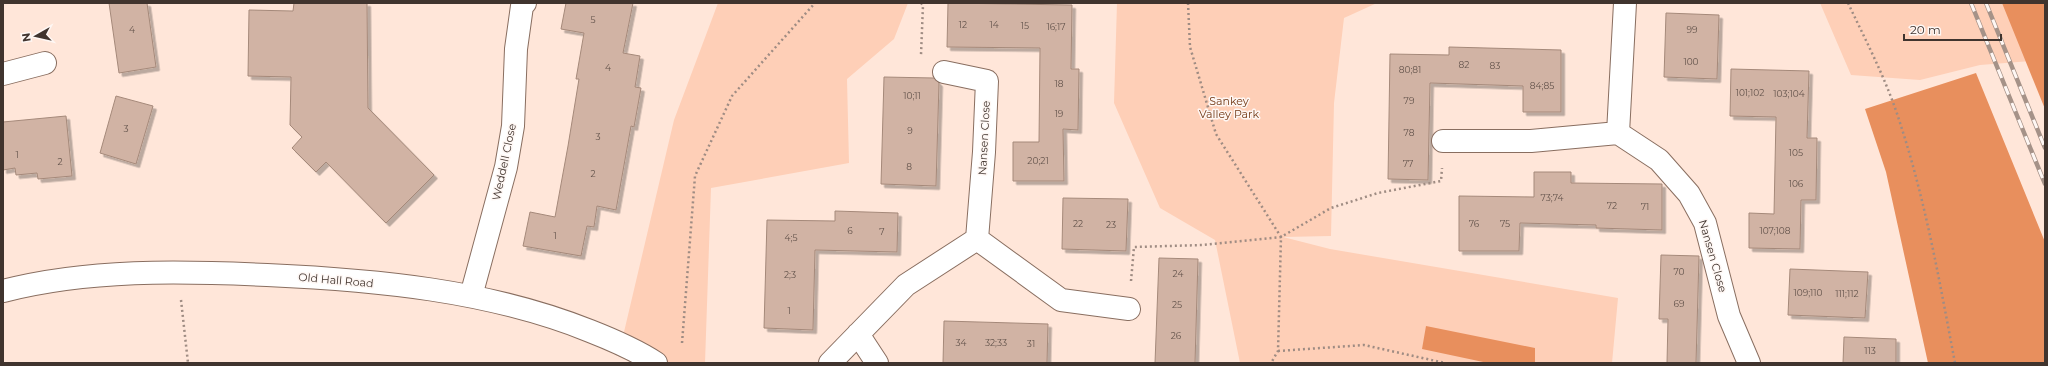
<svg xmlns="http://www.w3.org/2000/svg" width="2048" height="366" viewBox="0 0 2048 366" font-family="Montserrat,sans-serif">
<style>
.green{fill:#fecfb7}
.forest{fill:#e88f5d}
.building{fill:#d1b3a4;stroke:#a5897a;filter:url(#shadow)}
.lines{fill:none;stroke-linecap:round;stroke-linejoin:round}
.minor-casing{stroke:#896e60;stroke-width:24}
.tertiary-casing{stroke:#896e60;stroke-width:24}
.path{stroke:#9f8c83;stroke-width:2.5;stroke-dasharray:2 3;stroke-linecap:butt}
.minor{stroke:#fff;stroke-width:22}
.tertiary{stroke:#fff;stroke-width:22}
.rail-casing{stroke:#a59288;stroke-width:4.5}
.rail{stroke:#fef7f4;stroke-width:3;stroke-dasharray:9;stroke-linecap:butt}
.labels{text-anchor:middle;stroke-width:3;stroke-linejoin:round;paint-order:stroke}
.number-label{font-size:9px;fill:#64544c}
.park-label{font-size:11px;fill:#733915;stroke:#fef7f4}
.street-label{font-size:11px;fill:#40342e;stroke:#fef7f4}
</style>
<defs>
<filter id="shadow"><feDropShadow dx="3.5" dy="3.5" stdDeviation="0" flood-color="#0004"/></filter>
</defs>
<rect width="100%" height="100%" fill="#ffe6d9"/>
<path class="green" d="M 718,3 L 908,3 L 894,39 L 847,79 L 849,163 L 711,188 L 705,363 L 643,363 L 620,349 L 674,120 Z
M 1117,3 L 1377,3 L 1344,18 L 1334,103 L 1331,236 L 1283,237 L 1330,249 L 1618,298 L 1612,363 L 1240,363 L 1215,240 L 1160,208 L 1114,103 Z
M 1820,3 L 2045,3 L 2045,60 L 1980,65 L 1920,80 L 1851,75 Z"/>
<path class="forest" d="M 2002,3 L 2045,3 L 2045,109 Z
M 1976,73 L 2045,242 L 2045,363 L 1928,363 L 1886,172 L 1865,109 Z
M 1426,326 L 1535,348 L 1535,363 L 1488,363 L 1422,349 Z"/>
<path class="building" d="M 109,3 L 147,3 L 156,67 L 119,73 Z
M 294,3 L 367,3 L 368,108 L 434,175 L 386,223 L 326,162 L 316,172 L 292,148 L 302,137 L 290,125 L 291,77 L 248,76 L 249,10 L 293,11 Z
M 566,3 L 633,3 L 623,53 L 640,56 L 635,87 L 641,88 L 634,127 L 631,126 L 616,210 L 597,206 L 594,227 L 587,226 L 581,256 L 523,246 L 530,212 L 555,217 L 568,146 L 579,79 L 576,79 L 584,33 L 561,29 Z
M 948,3 L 1072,5 L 1071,69 L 1079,69 L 1078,130 L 1063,129 L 1064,181 L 1013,181 L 1013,142 L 1039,142 L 1040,48 L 947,47 Z
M 1666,13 L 1719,15 L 1717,79 L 1664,77 Z
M 1449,47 L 1561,50 L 1561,112 L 1523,112 L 1523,86 L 1430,83 L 1428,180 L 1388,179 L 1390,54 L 1449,55 Z
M 1731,69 L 1809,71 L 1807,138 L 1817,138 L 1816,200 L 1801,200 L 1800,249 L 1749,248 L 1749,213 L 1774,214 L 1776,117 L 1730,116 Z
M 884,77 L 934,78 L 939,83 L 936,186 L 881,184 Z
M 116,96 L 153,106 L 136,164 L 100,153 Z
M 66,116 L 72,176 L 38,179 L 37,173 L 16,175 L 15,168 L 3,170 L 3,122 Z
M 1534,172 L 1571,172 L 1571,183 L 1662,184 L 1662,230 L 1596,228 L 1596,225 L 1520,223 L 1519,251 L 1459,251 L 1459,196 L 1534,197 Z
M 1063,198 L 1128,199 L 1126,251 L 1062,249 Z
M 835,211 L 898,213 L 897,252 L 815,250 L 813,330 L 764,328 L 767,220 L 835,221 Z
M 1661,255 L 1699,256 L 1696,363 L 1667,363 L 1668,319 L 1659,319 Z
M 1159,258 L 1198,259 L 1195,363 L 1155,363 Z
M 1790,269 L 1868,272 L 1865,318 L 1788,315 Z
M 944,321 L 1048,324 L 1047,363 L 943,363 Z
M 1844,337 L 1896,339 L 1896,363 L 1843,363 Z"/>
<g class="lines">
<defs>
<path id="minor" d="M 1625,3 L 1618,133 L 1659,160 L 1689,194 L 1705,223 L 1729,316 L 1749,363
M 3,74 L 45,63
M 1443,141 L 1531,141 L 1618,133
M 977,239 L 1061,300 L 1129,309
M 471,296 L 506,167 L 513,126 L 516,49 L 522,6 L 525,3
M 858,334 L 877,363
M 830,363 L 906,285 L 977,239 L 984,152 L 987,81 L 944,72"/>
<path id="tertiary" d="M 3,291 C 89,269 179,271 267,275 C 376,280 488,290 590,331 C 613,340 636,350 656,363"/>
</defs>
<use href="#minor" class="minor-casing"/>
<use href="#tertiary" class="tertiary-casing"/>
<path class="path" d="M 921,3 L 923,5 L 921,55
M 1188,3 L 1190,47 L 1216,134 L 1281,237 L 1278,351 L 1271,363
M 1848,3 C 1867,43 1888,83 1901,126 C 1926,203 1940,284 1955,363
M 1131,281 L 1134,247 L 1203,245 L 1281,237 L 1331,208 L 1378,193 L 1441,181 L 1442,168
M 181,300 L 188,363
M 682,343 L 695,176 L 732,96 L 815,3
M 1278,351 L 1364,345 L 1445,363"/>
<use href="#minor" class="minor"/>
<use href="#tertiary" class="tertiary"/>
<defs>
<path id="rail" d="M 1971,3 L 2045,184
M 1986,3 L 2045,148"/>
</defs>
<use href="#rail" class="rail-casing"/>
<use href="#rail" class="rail"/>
</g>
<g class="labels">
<g class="number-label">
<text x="593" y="23">5</text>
<text x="963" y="28">12</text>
<text x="994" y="28">14</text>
<text x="1025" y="29">15</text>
<text x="1056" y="30">16;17</text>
<text x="132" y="33">4</text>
<text x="1692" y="33">99</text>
<text x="1691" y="65">100</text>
<text x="1464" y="68">82</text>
<text x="1495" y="69">83</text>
<text x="608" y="71">4</text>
<text x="1410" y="73">80;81</text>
<text x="1059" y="87">18</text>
<text x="1542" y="89">84;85</text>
<text x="1750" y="96">101;102</text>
<text x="1789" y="97">103;104</text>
<text x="912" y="99">10;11</text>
<text x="1409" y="104">79</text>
<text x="1059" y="117">19</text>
<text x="126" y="132">3</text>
<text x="910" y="134">9</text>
<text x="1409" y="136">78</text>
<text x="598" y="140">3</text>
<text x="1796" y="156">105</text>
<text x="17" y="158">1</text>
<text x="1038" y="164">20;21</text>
<text x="60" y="165">2</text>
<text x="1408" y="167">77</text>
<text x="909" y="170">8</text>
<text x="593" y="177">2</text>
<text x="1796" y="187">106</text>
<text x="1552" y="201">73;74</text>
<text x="1612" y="209">72</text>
<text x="1645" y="210">71</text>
<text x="1078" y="227">22</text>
<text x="1474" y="227">76</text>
<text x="1505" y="227">75</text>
<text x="1111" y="228">23</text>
<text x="850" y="234">6</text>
<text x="1775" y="234">107;108</text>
<text x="882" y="235">7</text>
<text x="555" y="239">1</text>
<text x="791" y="241">4;5</text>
<text x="1679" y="275">70</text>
<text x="1178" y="277">24</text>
<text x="790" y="278">2;3</text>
<text x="1808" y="296">109;110</text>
<text x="1847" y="297">111;112</text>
<text x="1679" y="307">69</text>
<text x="1177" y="308">25</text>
<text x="789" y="314">1</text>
<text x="1176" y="339">26</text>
<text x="961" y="346">34</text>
<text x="996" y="346">32;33</text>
<text x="1031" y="347">31</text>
<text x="1870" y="354">113</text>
</g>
<g class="park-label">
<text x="1229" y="105">Sankey<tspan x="1229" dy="13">Valley Park</tspan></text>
</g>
<g class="street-label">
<text transform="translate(984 138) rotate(-87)" y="4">Nansen Close</text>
<text transform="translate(504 162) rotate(-78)" y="4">Weddell Close</text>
<text transform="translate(1713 256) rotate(74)" y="4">Nansen Close</text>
<text transform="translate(336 280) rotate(5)" y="4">Old Hall Road</text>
</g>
</g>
<rect width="2048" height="366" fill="none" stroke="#40342e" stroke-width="8"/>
<g transform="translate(36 36) rotate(262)" stroke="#fef7f4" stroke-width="3" paint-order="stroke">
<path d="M0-3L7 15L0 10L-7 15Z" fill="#40342e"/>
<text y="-6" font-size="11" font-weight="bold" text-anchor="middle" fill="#40342e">N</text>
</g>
<path d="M1904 34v6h97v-6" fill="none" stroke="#40342e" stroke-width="2"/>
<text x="1910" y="34" font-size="12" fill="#40342e" stroke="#fef7f4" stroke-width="3" paint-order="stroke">20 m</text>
</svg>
